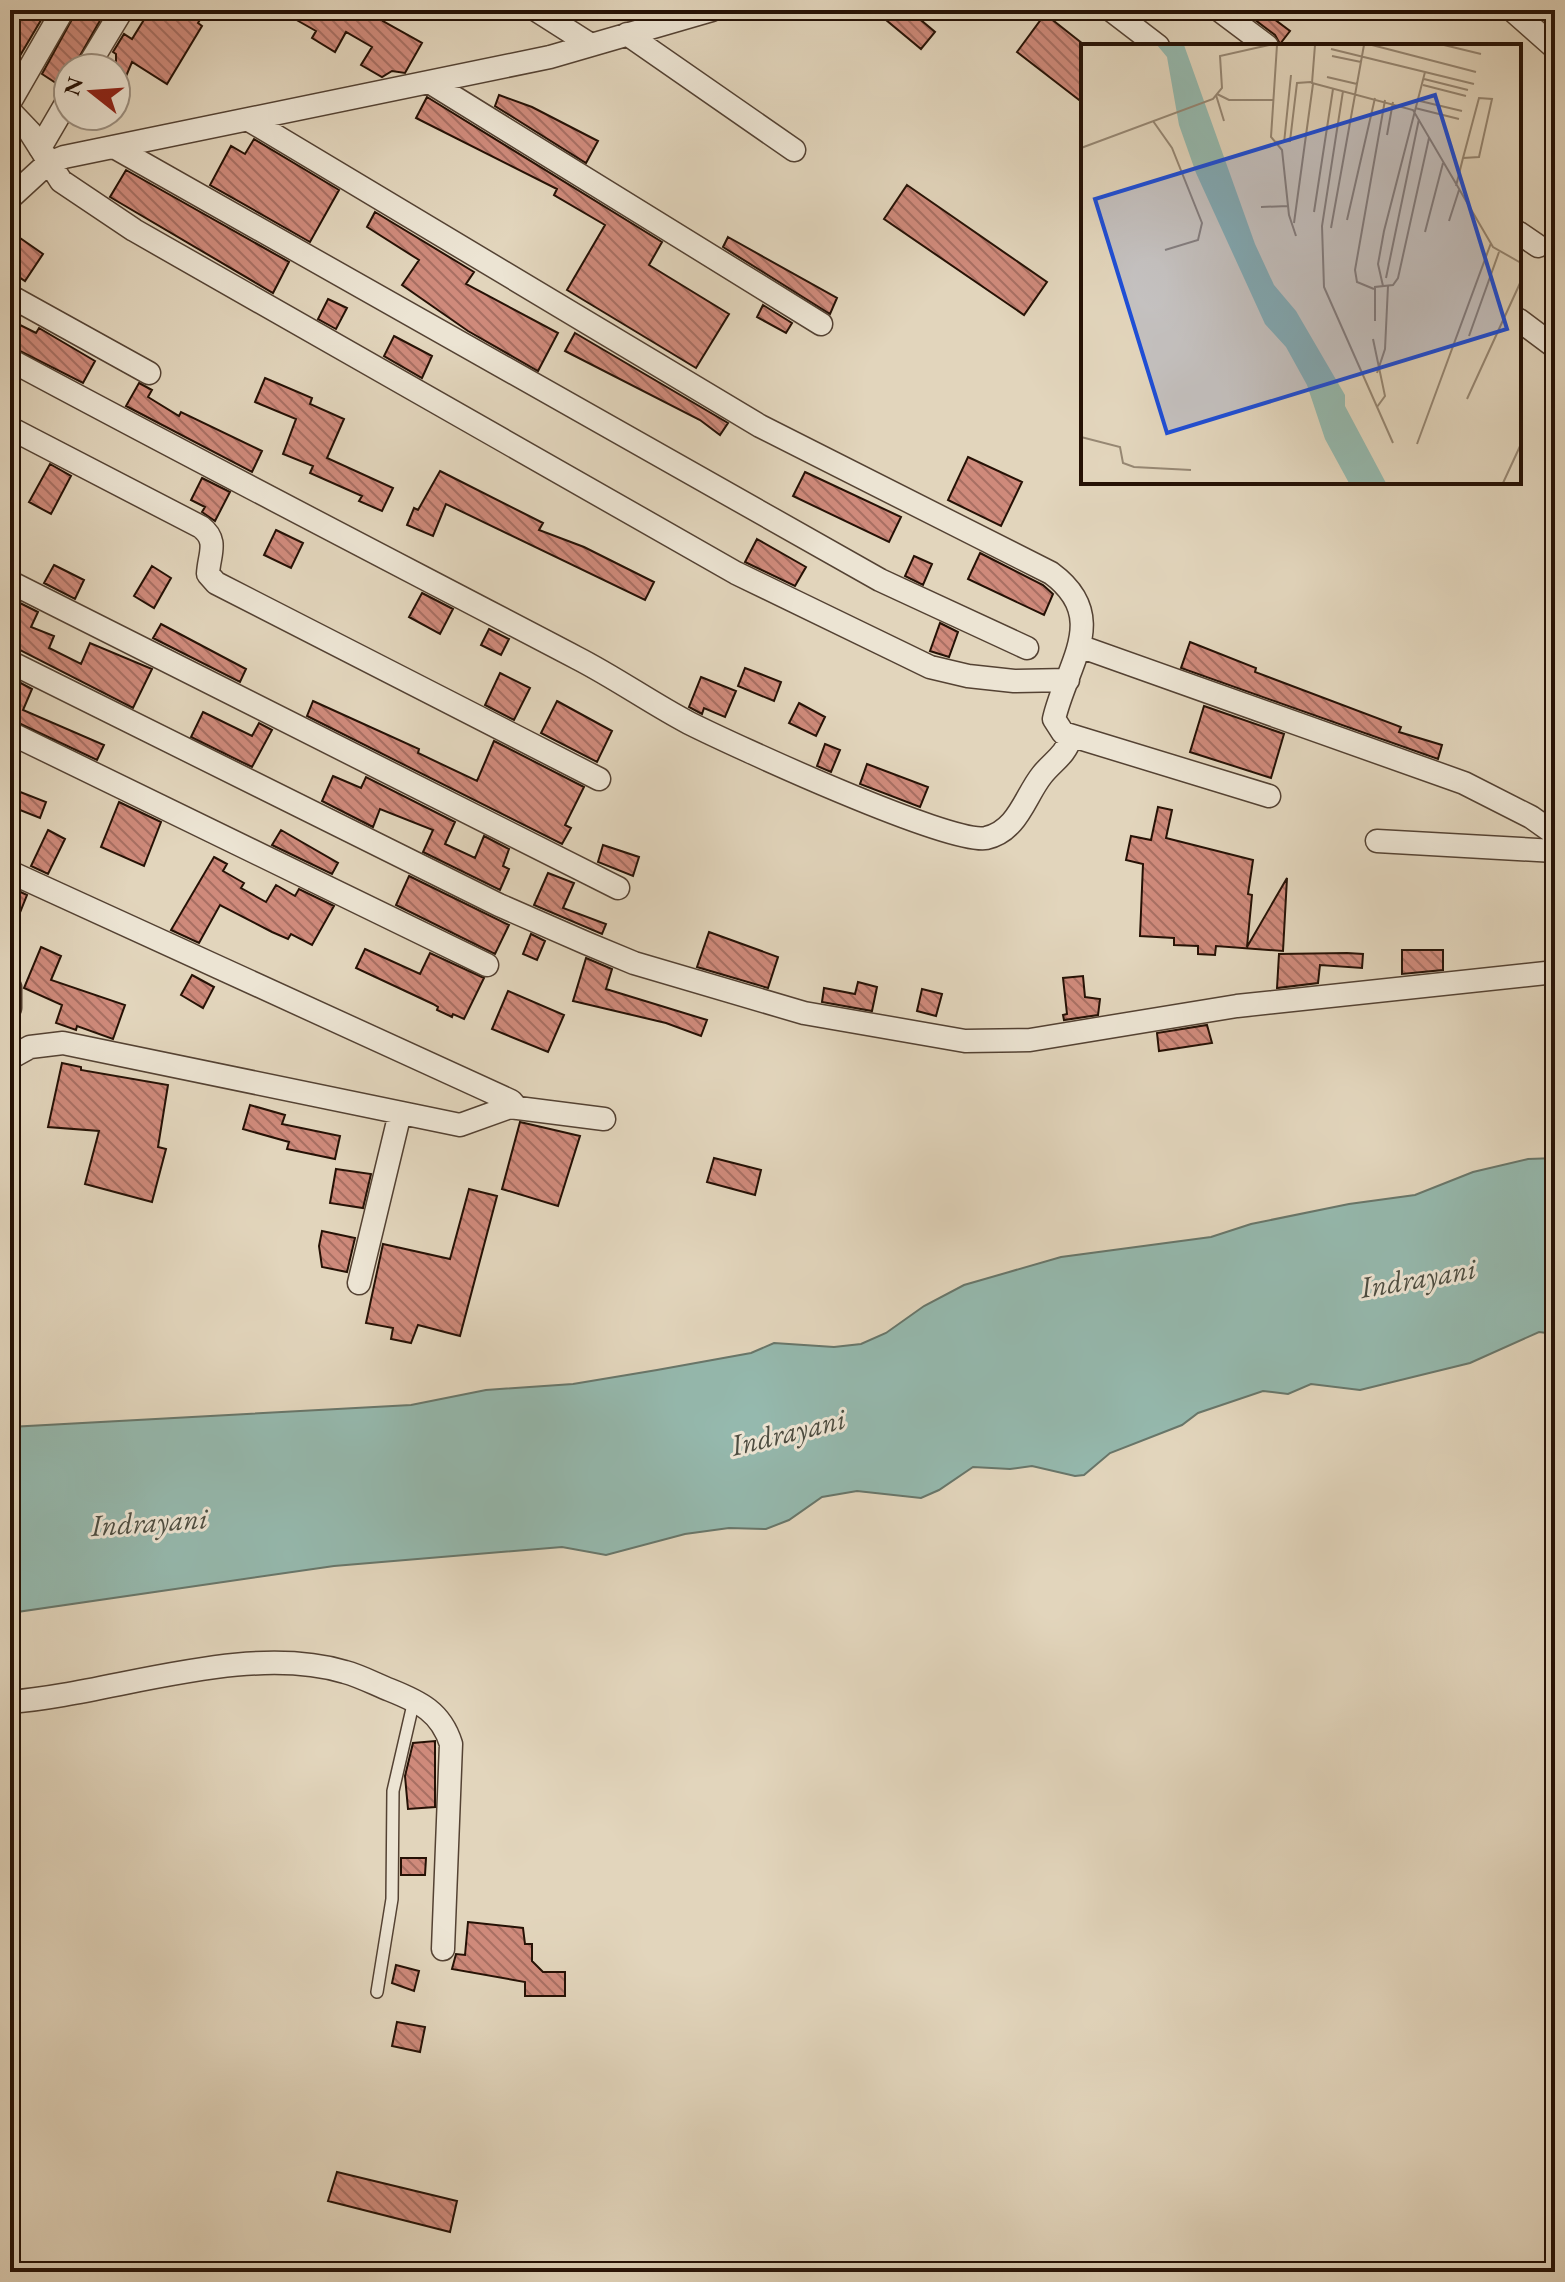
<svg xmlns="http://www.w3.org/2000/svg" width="1565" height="2282" viewBox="0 0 1565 2282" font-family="'EB Garamond',serif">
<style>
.water{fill:#95b9ae;stroke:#68766a;stroke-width:2}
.building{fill:url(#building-back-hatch);stroke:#251105;stroke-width:2}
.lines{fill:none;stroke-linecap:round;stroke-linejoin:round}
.service-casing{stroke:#544233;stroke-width:14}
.minor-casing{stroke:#544233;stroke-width:25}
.service{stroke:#ece4d3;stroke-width:11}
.minor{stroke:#ece4d3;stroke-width:22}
.labels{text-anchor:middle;stroke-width:6;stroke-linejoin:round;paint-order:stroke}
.water-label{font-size:30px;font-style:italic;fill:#4c4c40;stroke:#ece4d3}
.inset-road{fill:none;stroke:#968773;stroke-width:2}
.view{fill:#1d4ed8;fill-opacity:0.15;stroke:#1d4ed8;stroke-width:4}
.inset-edge{fill:none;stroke:#251105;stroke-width:4}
</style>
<defs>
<pattern id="building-back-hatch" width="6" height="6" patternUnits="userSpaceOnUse" patternTransform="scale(2)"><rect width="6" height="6" fill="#cf8a7b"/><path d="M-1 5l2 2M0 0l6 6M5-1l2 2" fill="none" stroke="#a86f63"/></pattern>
</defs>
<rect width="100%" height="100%" fill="#e2d5bc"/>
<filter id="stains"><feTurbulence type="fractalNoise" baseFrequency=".0025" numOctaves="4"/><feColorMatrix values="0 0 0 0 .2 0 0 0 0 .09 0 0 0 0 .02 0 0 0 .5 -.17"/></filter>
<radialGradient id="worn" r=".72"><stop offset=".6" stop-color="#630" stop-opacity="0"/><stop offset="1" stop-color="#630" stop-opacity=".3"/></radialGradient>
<path class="water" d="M 1555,1158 L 1555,1334 L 1539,1332 L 1470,1363 L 1360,1390 L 1311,1384 L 1288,1394 L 1263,1391 L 1198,1413 L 1182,1425 L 1110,1453 L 1084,1475 L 1075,1476 L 1032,1466 L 1010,1469 L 973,1467 L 939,1490 L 921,1498 L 857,1491 L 822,1497 L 789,1520 L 766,1529 L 729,1528 L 685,1534 L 606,1555 L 562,1547 L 334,1566 L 10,1613 L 10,1427 L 411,1405 L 486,1390 L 573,1384 L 657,1370 L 751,1353 L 774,1343 L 834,1347 L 861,1344 L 886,1333 L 924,1306 L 964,1285 L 1061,1257 L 1211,1237 L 1251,1224 L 1349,1204 L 1415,1195 L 1473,1172 L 1528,1159 Z"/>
<path class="building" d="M 10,10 L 47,10 L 18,59 L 10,54 Z
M 77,10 L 106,10 L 73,68 L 68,68 L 68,86 L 62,87 L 42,74 Z
M 150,10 L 206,10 L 198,23 L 202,26 L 167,84 L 132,62 L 116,100 L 116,54 L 113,52 L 124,34 L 132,39 Z
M 279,10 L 389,10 L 383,21 L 422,43 L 405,73 L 392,71 L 382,77 L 361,65 L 372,47 L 346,32 L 335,52 L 312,38 L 316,31 Z
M 874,10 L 909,10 L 935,32 L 921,49 Z
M 1242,10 L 1262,10 L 1290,31 L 1280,44 L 1275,35 Z
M 1045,14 L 1083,44 L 1083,103 L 1017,52 Z
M 499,95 L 532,107 L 598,141 L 586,163 L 495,106 Z
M 427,97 L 662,242 L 649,265 L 729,314 L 696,368 L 567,290 L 605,225 L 554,195 L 557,189 L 416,118 Z
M 254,139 L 339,190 L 310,242 L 210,185 L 231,146 L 245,154 Z
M 126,170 L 289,262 L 273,293 L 110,197 Z
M 907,185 L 1047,282 L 1024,315 L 884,219 Z
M 375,212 L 474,272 L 466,284 L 558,333 L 538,371 L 468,331 L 402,285 L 419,260 L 367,227 Z
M 10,231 L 43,254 L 25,281 L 10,271 Z
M 728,237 L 837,298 L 830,314 L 723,247 Z
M 328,299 L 347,308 L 336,329 L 318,319 Z
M 763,305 L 792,323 L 786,333 L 757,317 Z
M 10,320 L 36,333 L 39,328 L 95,361 L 83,383 L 10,346 Z
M 575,333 L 728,423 L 720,435 L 700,420 L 565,351 Z
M 394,336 L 432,356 L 422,378 L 384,356 Z
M 265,378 L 312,398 L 310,404 L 344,419 L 327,458 L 393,488 L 382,511 L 359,501 L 362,496 L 310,473 L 313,466 L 283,454 L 296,419 L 255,402 Z
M 139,383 L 152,390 L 148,397 L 179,416 L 181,412 L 262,451 L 252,472 L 126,406 Z
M 968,457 L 1022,482 L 1001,526 L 948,500 Z
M 50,464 L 71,476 L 51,514 L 29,502 Z
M 440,471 L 543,523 L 539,530 L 584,547 L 654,582 L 645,600 L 446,504 L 433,536 L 407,525 L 414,508 L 418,510 Z
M 805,472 L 901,517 L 889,542 L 793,496 Z
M 202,478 L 230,492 L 215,521 L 202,512 L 205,507 L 191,500 Z
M 276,530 L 303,543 L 291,568 L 264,555 Z
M 757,539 L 806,567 L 795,586 L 745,562 Z
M 980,553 L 1043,585 L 1053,594 L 1044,615 L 968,579 Z
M 914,556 L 932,564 L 923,585 L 905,576 Z
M 54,565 L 84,580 L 75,599 L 44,583 Z
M 152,566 L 171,578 L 154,608 L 134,596 Z
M 422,593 L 453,609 L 440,634 L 409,617 Z
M 10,598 L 38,612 L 31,627 L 54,636 L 49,648 L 81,664 L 90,643 L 152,669 L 133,708 L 10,645 Z
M 940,623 L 958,632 L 949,657 L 930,651 Z
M 161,624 L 246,669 L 240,682 L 153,638 Z
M 489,629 L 509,639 L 501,655 L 481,645 Z
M 1190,642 L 1256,668 L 1255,672 L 1401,727 L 1399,732 L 1442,745 L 1438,759 L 1181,668 Z
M 745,668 L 781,682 L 774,701 L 738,686 Z
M 500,673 L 530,688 L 514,720 L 485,705 Z
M 701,677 L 736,691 L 725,717 L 704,708 L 702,714 L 689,707 Z
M 15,680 L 32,689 L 23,710 L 104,745 L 97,760 L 10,719 L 10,692 Z
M 313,701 L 419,749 L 418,753 L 477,781 L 494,741 L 584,787 L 565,825 L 571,828 L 562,844 L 307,716 Z
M 557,701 L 612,731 L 597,762 L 541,733 Z
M 799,703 L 825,717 L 816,736 L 789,723 Z
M 1204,706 L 1284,734 L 1271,778 L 1190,752 Z
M 203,712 L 252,736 L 259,723 L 272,730 L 252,767 L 191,737 Z
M 825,744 L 840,750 L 831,772 L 817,766 Z
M 867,764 L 928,787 L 920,807 L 860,784 Z
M 333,776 L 361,788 L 366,777 L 455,822 L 445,844 L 475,858 L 484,836 L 509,849 L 503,866 L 509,869 L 500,890 L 423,852 L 433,830 L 380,809 L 373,827 L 322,801 Z
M 10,788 L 46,802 L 40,818 L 10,806 Z
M 119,802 L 161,822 L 144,866 L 101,847 Z
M 1158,807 L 1172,810 L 1166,838 L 1253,860 L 1248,894 L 1252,895 L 1247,947 L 1287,878 L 1283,951 L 1216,946 L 1215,955 L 1198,954 L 1198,946 L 1174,945 L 1174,938 L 1140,936 L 1143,864 L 1126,860 L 1131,836 L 1151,840 Z
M 48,830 L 65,839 L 48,874 L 31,866 Z
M 281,830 L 338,863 L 332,874 L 272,845 Z
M 603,845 L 639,857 L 633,876 L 598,862 Z
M 214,857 L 227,864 L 223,871 L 244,883 L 241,888 L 266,902 L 276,885 L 295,896 L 299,889 L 334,906 L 312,945 L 291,934 L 288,939 L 272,932 L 220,905 L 199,943 L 171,930 Z
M 548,873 L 574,883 L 563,908 L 606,924 L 602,934 L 534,905 Z
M 409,876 L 509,925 L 495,954 L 396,905 Z
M 10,887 L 27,895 L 11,935 L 10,935 Z
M 709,932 L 778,957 L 768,988 L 697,967 Z
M 531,934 L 545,941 L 537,960 L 523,954 Z
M 41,947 L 61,956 L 51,980 L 125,1005 L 113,1039 L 77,1026 L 76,1030 L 56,1023 L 62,1005 L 24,988 Z
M 365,949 L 420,974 L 430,953 L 484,978 L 464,1019 L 453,1014 L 452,1017 L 437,1010 L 438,1007 L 433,1004 L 356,968 Z
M 1402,950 L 1443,950 L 1443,970 L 1402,974 Z
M 1347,953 L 1363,954 L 1362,968 L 1320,965 L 1318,983 L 1277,988 L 1279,954 Z
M 586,958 L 612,969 L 606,989 L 707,1020 L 701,1036 L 666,1023 L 573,1001 Z
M 192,975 L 214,987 L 203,1008 L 181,995 Z
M 1083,976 L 1085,997 L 1100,999 L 1098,1015 L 1064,1020 L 1063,1015 L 1067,1014 L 1063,978 Z
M 858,982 L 877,987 L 872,1011 L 822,1002 L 824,988 L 855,994 Z
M 922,989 L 942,994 L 936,1016 L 917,1011 Z
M 508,991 L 564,1015 L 548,1052 L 492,1029 Z
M 1207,1025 L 1212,1043 L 1159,1051 L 1157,1033 Z
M 62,1063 L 81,1067 L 81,1070 L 168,1085 L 158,1147 L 166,1149 L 152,1202 L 85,1184 L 99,1131 L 48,1127 Z
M 250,1105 L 285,1115 L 282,1124 L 340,1136 L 335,1159 L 287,1149 L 289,1142 L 243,1129 Z
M 520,1122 L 580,1136 L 558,1206 L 502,1189 Z
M 714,1158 L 761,1170 L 755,1195 L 707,1182 Z
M 336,1169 L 371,1174 L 363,1208 L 330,1203 Z
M 469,1189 L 497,1196 L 460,1336 L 418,1325 L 411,1343 L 391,1339 L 393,1328 L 366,1323 L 383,1244 L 450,1259 Z
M 322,1231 L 355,1238 L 347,1272 L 322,1267 L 319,1246 Z
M 435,1741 L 435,1807 L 408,1809 L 405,1776 L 413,1743 Z
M 401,1858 L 426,1858 L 425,1875 L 401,1875 Z
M 468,1922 L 523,1928 L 525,1944 L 532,1944 L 532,1961 L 543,1972 L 565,1972 L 565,1996 L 525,1996 L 525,1982 L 452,1969 L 456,1954 L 465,1955 Z
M 396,1965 L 419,1971 L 414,1991 L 392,1983 Z
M 397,2022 L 425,2027 L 420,2052 L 392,2046 Z
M 337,2172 L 457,2201 L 450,2232 L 328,2201 Z"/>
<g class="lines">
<defs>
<path id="service" d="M 377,1992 L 392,1899 L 393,1791 L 414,1700"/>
<path id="minor" d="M 536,10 L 591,45
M 1111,10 L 1158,46
M 1219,10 L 1267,46
M 1512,10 L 1555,48
M 627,34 L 794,150
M 87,68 L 122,10
M 431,83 L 821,324
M 10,102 L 63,10
M 10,111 L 30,132 L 61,181 L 134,230 L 736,573 L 895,650 L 930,667 L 968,676 L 1014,681 L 1068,680
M 249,120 L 760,426 L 1051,573 C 1111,617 1067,663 1054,719 L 1063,733 L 1269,796
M 114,147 L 880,580 L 1027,648
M 40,148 L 68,100
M 10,198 L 47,164 L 64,157 L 550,57 L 712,10
M 1519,233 L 1538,246
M 10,296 L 149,373
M 1519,320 L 1555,347
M 10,360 C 198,461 388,559 577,658 C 616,678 651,703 689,723 C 733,745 950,845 986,838 C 1018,831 1025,796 1042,775 C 1053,761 1065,756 1071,737
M 10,428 L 201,527 C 219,541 209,554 208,574 L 216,583 L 599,779
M 10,582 L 618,888
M 1079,646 L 1464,783 L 1531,817 L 1555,834
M 10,662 L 499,905 L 586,943 L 634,963 L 804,1013 L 965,1041 L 1030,1040 L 1237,1006 L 1555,972
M 10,733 L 487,965
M 1377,841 L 1555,851
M 10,872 L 511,1101 L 517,1108
M 10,987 L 10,1008
M 10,1058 L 30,1047 L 63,1043 L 460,1125 L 510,1107 L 604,1119
M 359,1283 L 400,1113
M 10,1702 C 112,1694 245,1642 345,1672 C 360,1676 375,1684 390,1690 C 420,1702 441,1712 451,1744 L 443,1949"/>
</defs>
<use href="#service" class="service-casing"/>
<use href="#minor" class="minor-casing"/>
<use href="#service" class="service"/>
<use href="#minor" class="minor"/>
</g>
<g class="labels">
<g class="water-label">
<text transform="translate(1418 1278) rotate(-10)" y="10">Indrayani</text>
<text transform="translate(788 1432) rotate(-14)" y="10">Indrayani</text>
<text transform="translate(149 1522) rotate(-4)" y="10">Indrayani</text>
</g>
</g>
<g transform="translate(1081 44)">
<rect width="440" height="440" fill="#e2d5bc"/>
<path d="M 76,1 L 103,1 L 174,200 L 193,241 L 215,267 L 264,351 L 264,362 L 305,439 L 268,439 L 244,395 L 226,341 L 205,303 L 184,280 L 115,129 L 98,81 L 86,13 Z" fill="#95b9ae"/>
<path class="inset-road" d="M 196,1 L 190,93 L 201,106 L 208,171 L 215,192M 234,1 L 231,39 L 332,66 L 412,203 L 440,219M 291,1 L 395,28M 363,1 L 400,10M 250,5 L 393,40M 251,12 L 280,18M 246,33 L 276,40M 343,35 L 387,46M 342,41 L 385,52M 262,47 L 241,182 L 243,243 L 312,399M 136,50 L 148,56 L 193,56M 135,51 L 143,77M 339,57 L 381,67M 334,64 L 378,75M 72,77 L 91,104 L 121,179 L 117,196 L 84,206M 306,91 L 312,58M 193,98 L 209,97 L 216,39 L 230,38M 203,99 L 210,31M 0,104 L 132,55 L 141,44 L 139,12 L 188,1M 375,142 L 382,114 L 398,54 L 411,55 L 398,113 L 382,114M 180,163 L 207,162M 233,168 L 252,45M 266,176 L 294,54M 368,177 L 378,146M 213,179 L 232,40M 250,184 L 283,1M 344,188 L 362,119M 305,234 L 338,75M 302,242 L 297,220 L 303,187 L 344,28M 293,245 L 276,238 L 274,226 L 304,56M 294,277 L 294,243 L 312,241 L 317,234 L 348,94M 388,292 L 418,208M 292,295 L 304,352 L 296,363M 296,329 L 304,305 L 307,242M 386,355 L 440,237M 0,393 L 39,403 L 42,419 L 53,423 L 110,426M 336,400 L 410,199M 422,439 L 440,400"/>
<path class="view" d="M 354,51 L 426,285 L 86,389 L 14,155 Z"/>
<rect width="440" height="440" class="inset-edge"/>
</g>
<rect width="1565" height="2282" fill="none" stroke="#e2d5bc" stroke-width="40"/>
<rect x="12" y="12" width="1541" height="2258" fill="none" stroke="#251105" stroke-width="4"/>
<rect x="20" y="20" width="1525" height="2242" fill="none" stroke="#251105" stroke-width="2"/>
<g transform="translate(92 92) rotate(287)"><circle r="38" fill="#ece4d3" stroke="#9c9081" stroke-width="2"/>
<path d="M0-6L14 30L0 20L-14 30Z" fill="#8f2418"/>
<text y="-12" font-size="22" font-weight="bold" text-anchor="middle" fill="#251105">N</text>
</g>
<rect width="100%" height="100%" filter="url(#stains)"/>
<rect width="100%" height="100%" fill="url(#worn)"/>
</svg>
